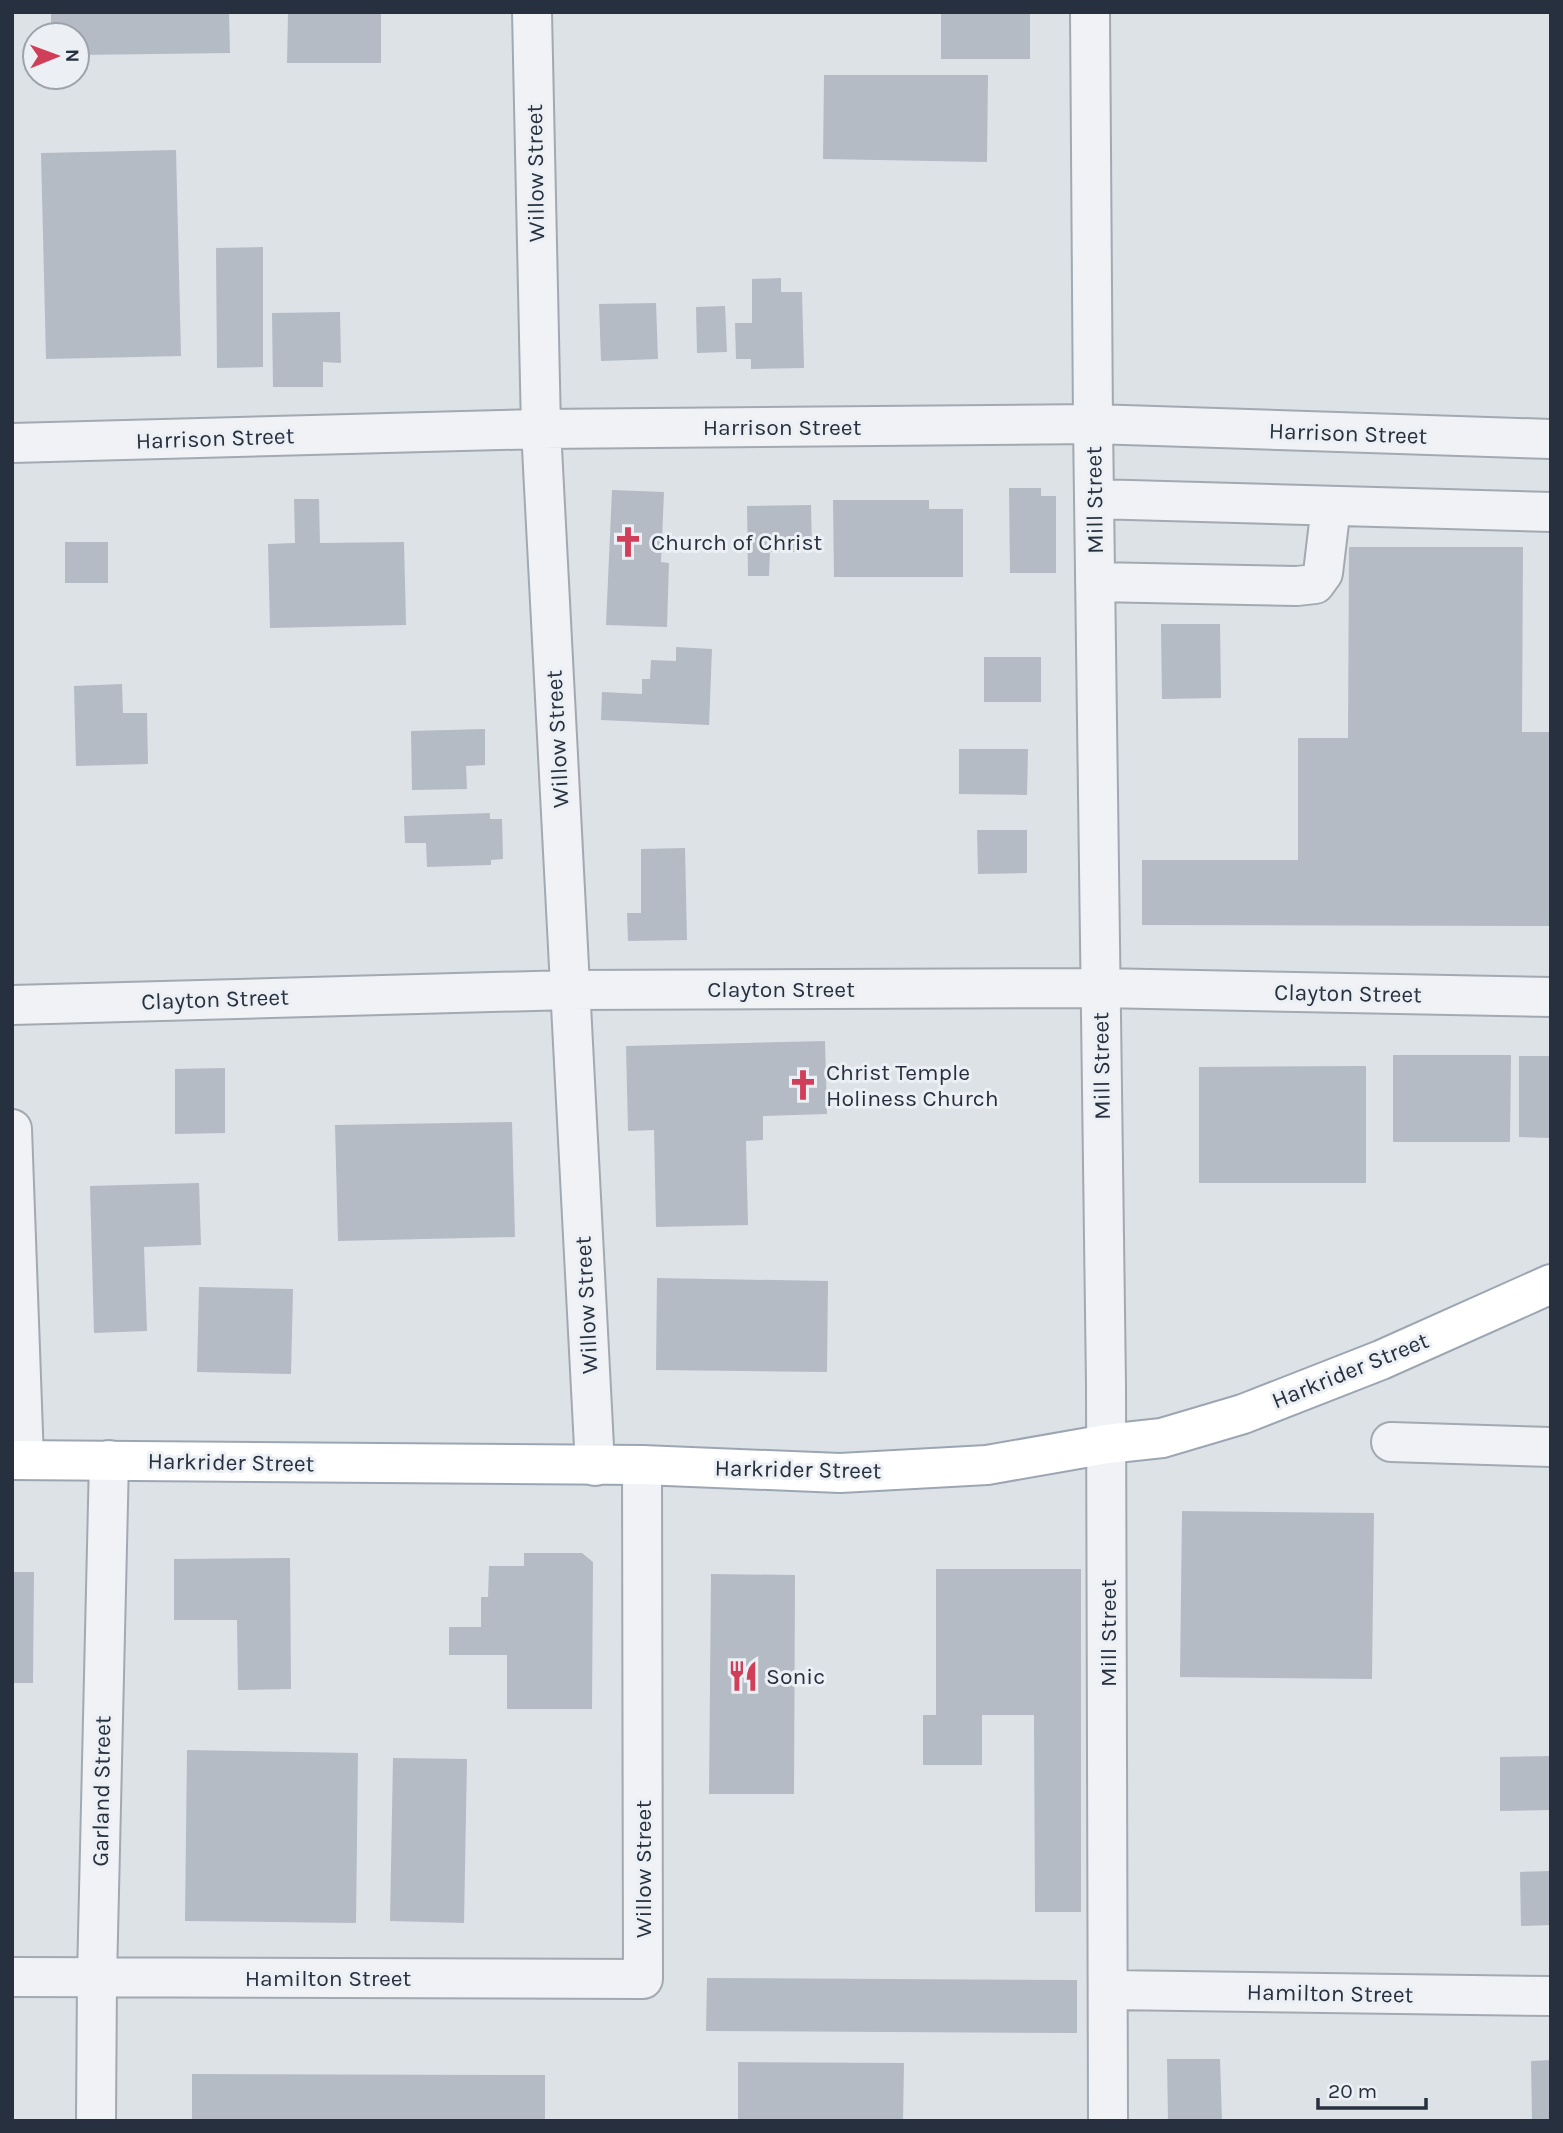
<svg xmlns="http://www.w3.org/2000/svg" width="1563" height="2133" viewBox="0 0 1563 2133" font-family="Karla,sans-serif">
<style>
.building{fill:#b4bbc4}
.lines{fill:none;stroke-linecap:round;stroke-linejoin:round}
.minor-casing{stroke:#a2a9b1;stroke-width:42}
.major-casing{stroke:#9ca6b3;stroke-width:42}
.minor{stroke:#f0f2f6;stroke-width:38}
.major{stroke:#fff;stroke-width:38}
.labels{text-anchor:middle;stroke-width:6;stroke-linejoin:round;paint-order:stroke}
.street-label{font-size:23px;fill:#26303e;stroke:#ecf0f5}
.poi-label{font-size:23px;fill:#26303e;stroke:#ecf0f5;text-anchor:start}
</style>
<rect width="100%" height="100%" fill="#dde2e7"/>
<path class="building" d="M 51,12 L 229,12 L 230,53 L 77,55 L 77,35 L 51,35 Z
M 288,12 L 381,12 L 381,63 L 287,63 Z
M 941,12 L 1030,12 L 1030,59 L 941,59 Z
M 824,75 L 988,75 L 987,162 L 823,159 Z
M 176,150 L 181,356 L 46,359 L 41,153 Z
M 263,247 L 263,367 L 217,368 L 216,248 Z
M 781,278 L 781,292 L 802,292 L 804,368 L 751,369 L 751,359 L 736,359 L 735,323 L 752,323 L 752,279 Z
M 656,303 L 658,359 L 601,361 L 599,304 Z
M 725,306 L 727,352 L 697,353 L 696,307 Z
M 340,312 L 341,363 L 323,362 L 323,387 L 273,387 L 272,313 Z
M 1009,488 L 1041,488 L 1041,496 L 1056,496 L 1056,573 L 1010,573 Z
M 612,490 L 664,492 L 661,562 L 669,563 L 667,627 L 606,625 Z
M 294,499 L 319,499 L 320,543 L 404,542 L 406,625 L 270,628 L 268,544 L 295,543 Z
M 833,500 L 929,500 L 929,509 L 963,509 L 963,577 L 834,577 Z
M 811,505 L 812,552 L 770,552 L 769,576 L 748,576 L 747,506 Z
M 65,542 L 108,542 L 108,583 L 65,583 Z
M 1349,547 L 1523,547 L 1522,732 L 1551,732 L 1551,926 L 1142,925 L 1142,860 L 1298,860 L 1298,738 L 1348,738 Z
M 1161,624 L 1220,624 L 1221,698 L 1162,699 Z
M 676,647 L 712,649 L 709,725 L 601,720 L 602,692 L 642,694 L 642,679 L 650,679 L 651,660 L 676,661 Z
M 984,657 L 1041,657 L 1041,702 L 984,702 Z
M 122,684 L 123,713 L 147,713 L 148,764 L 76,766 L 74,686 Z
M 485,729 L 485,765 L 466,766 L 467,789 L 412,790 L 411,731 Z
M 959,749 L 1028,749 L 1027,795 L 959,794 Z
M 490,813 L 490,819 L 502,819 L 503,859 L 491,860 L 491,865 L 427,867 L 426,843 L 405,843 L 404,816 Z
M 977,830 L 1027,830 L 1027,873 L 978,874 Z
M 685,848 L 687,940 L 628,941 L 627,913 L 641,913 L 641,849 Z
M 825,1041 L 827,1114 L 763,1116 L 763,1140 L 746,1141 L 748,1225 L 656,1227 L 654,1130 L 628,1131 L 626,1046 Z
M 1393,1055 L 1511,1055 L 1510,1142 L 1393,1142 Z
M 1519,1056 L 1551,1056 L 1551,1138 L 1519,1137 Z
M 1366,1066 L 1366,1183 L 1199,1183 L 1199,1067 Z
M 225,1068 L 225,1133 L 175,1134 L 175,1069 Z
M 512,1122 L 515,1237 L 338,1241 L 335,1125 Z
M 199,1183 L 201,1245 L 144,1247 L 147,1331 L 94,1333 L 90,1186 Z
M 657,1278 L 828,1281 L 827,1372 L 656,1370 Z
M 199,1287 L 293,1289 L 291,1374 L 197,1372 Z
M 1182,1511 L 1374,1513 L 1372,1679 L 1180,1677 Z
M 524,1553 L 582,1553 L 593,1562 L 592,1709 L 507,1709 L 507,1655 L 449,1655 L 449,1627 L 481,1627 L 481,1597 L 488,1597 L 489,1566 L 524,1566 Z
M 290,1558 L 291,1689 L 238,1690 L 237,1620 L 174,1620 L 174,1559 Z
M 936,1569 L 1081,1569 L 1081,1912 L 1035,1912 L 1034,1715 L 982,1715 L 982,1765 L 923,1765 L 923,1715 L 936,1715 Z
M 12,1572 L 34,1572 L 33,1683 L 12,1683 Z
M 711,1574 L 795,1575 L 794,1794 L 709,1794 Z
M 187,1750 L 358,1753 L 356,1923 L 185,1921 Z
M 1551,1756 L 1551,1810 L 1500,1811 L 1500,1757 Z
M 393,1758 L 467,1759 L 464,1923 L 390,1921 Z
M 1551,1871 L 1551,1925 L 1521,1926 L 1520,1872 Z
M 707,1978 L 1077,1980 L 1077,2033 L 706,2031 Z
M 1167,2059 L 1220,2059 L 1222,2121 L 1168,2121 Z
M 1551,2060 L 1551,2121 L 1532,2121 L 1531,2061 Z
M 738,2062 L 904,2063 L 903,2121 L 738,2121 Z
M 192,2074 L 545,2075 L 545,2121 L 192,2121 Z"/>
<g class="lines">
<defs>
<path id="minor" d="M 532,12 L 541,429 L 595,1466
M 1090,12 L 1093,424 L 1106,1385 L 1108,2121
M 12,443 L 541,429 L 1093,424 L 1551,439
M 1094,499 L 1551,512
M 1095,582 L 1297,586 L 1315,584 L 1323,573 L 1331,506
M 12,1005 L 569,990 L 1100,988 L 1551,997
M 12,1129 L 24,1460
M 1391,1442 L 1551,1447
M 12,1977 L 643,1979 L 642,1465
M 1109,1990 L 1551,1996
M 96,2121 L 97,1978 L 109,1460"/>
<path id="major" d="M 12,1460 L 642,1465 L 840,1473 L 987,1465 L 1107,1444 L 1162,1438 L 1243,1414 L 1381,1360 L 1551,1284"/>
</defs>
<use href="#minor" class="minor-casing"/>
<use href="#major" class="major-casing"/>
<use href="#minor" class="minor"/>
<use href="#major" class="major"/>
</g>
<defs>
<symbol id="church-bare" viewBox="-9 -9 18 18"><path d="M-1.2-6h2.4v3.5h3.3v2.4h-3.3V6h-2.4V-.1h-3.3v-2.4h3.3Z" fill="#d03f5a" stroke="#ecf0f5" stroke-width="2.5" paint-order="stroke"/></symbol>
<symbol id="restaurant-bare" viewBox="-9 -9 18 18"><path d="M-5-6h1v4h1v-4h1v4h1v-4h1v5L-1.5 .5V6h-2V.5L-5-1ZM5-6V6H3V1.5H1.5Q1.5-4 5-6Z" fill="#d03f5a" stroke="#ecf0f5" stroke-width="2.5" paint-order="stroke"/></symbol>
</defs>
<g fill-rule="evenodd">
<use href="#church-bare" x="606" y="520" width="44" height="44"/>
<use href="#church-bare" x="781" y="1063" width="44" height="44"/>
<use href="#restaurant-bare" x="721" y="1654" width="44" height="44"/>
</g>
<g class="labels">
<g class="street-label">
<text transform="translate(535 173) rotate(-91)" y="8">Willow Street</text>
<text x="782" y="435">Harrison Street</text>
<text transform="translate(1348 433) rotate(2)" y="8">Harrison Street</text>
<text transform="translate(215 438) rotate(-2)" y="8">Harrison Street</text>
<text transform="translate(1094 500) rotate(-91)" y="8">Mill Street</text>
<text transform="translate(557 739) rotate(-93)" y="8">Willow Street</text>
<text x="781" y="997">Clayton Street</text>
<text transform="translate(1348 993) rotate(1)" y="8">Clayton Street</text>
<text transform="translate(215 999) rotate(-2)" y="8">Clayton Street</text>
<text transform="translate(1101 1066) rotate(-91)" y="8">Mill Street</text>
<text transform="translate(586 1305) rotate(-93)" y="8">Willow Street</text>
<text transform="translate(1350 1370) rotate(-22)" y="8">Harkrider Street</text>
<text transform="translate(231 1462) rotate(1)" y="8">Harkrider Street</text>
<text transform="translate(798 1469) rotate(1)" y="8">Harkrider Street</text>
<text transform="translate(1108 1633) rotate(-90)" y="8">Mill Street</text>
<text transform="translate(101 1791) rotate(-89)" y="8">Garland Street</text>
<text transform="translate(643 1869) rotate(-90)" y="8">Willow Street</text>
<text x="328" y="1986">Hamilton Street</text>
<text transform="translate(1330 1993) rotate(1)" y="8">Hamilton Street</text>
</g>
<g class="poi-label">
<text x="651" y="550">Church of Christ</text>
<text x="826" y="1080">Christ Temple<tspan x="826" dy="26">Holiness Church</tspan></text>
<text x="766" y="1684">Sonic</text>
</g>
</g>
<rect width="1563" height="2133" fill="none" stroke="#26303e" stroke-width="28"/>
<g transform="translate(56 56) rotate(89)"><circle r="33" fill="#ecf0f5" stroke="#9da3ac" stroke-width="2"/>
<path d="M0-5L12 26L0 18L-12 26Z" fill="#d03f5a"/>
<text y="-10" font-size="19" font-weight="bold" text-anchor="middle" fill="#26303e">N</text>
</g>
<path d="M1318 2098v10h108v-10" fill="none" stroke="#26303e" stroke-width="3.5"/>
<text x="1328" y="2098" font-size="21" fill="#26303e" stroke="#ecf0f5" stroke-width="5" paint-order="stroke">20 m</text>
</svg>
